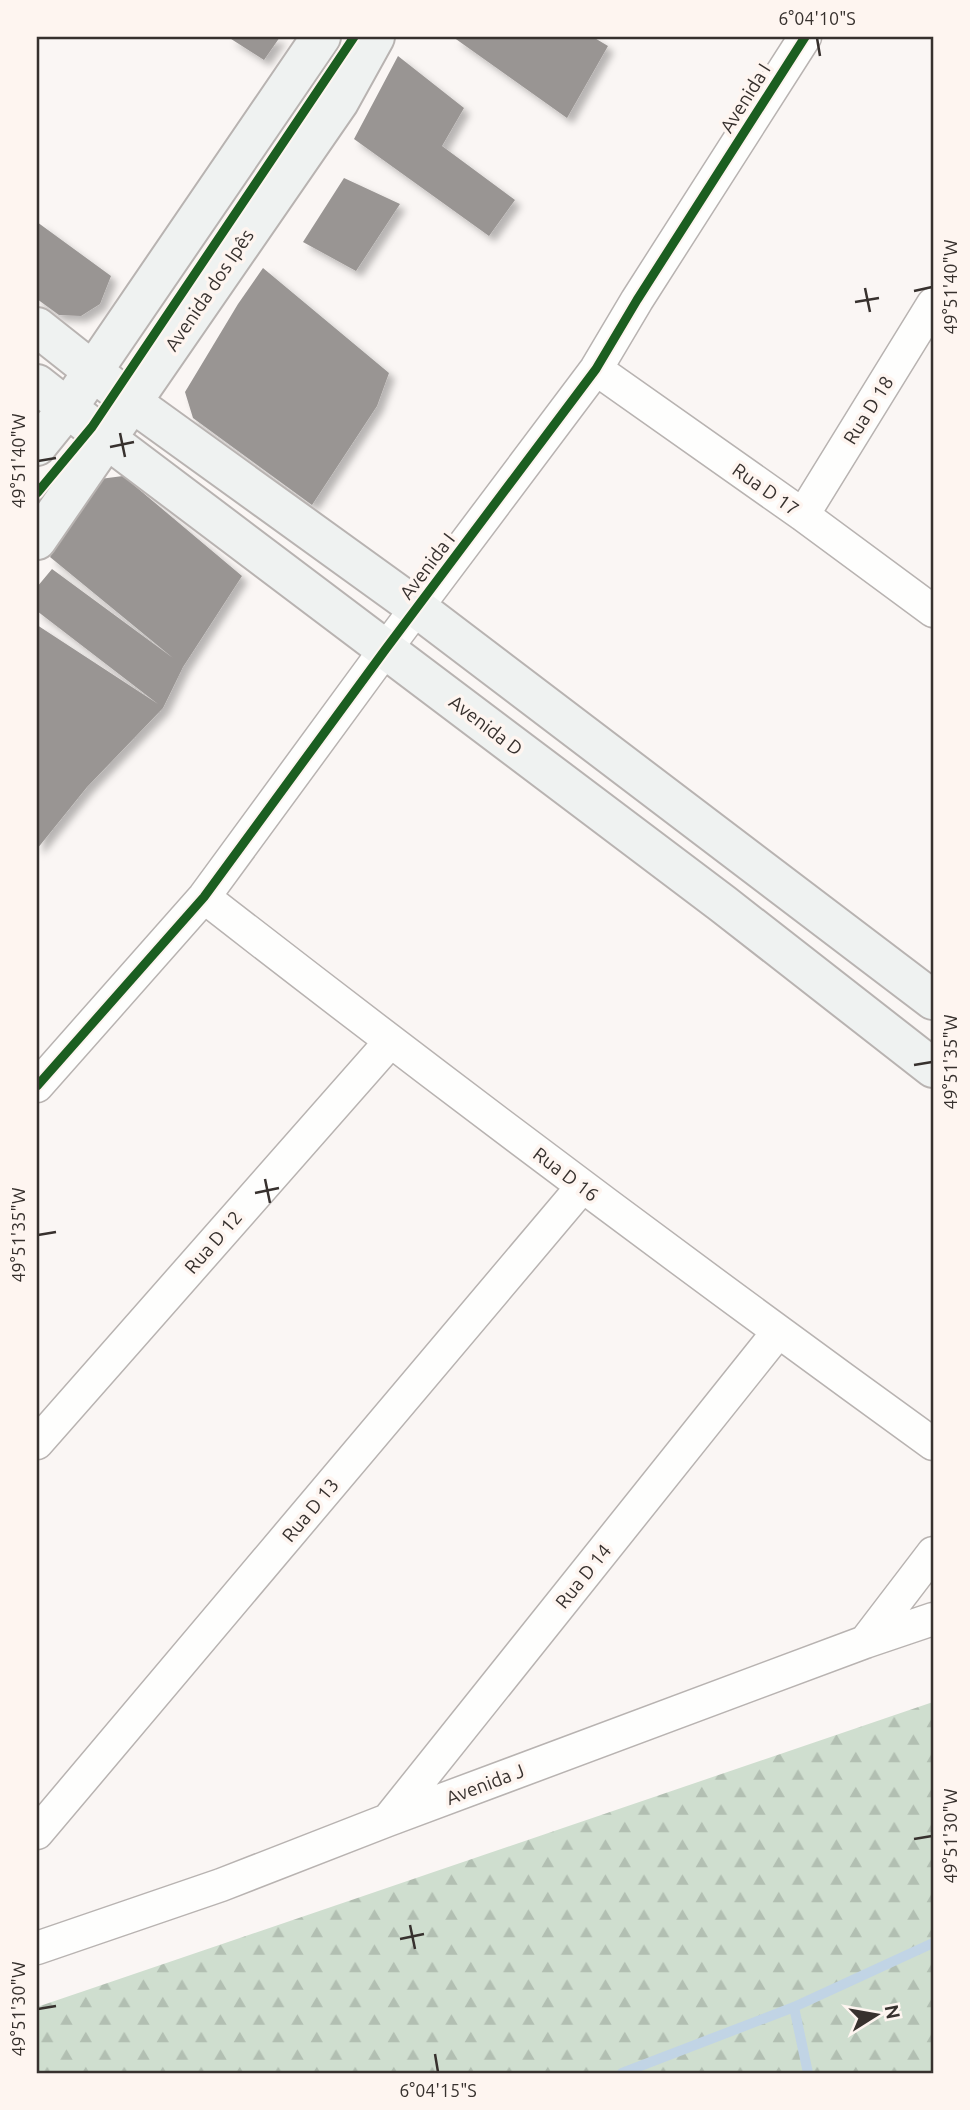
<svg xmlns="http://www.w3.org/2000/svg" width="970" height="2110" viewBox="0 0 970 2110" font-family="Ubuntu,sans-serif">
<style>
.forest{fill:url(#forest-firs)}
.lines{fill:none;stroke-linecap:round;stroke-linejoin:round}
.stream{stroke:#c1d4e5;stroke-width:10}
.building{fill:#999593;filter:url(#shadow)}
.street-casing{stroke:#b8b3b1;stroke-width:35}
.secondary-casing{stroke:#b8b3b1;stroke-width:42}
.street{stroke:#fefefd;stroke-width:32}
.secondary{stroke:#eff2f1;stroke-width:38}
.cycleway-casing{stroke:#fef5f0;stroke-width:13}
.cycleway{stroke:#1b5e20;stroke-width:9}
.ticks{fill:none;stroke:#37312e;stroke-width:2.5}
.labels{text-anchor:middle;stroke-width:7;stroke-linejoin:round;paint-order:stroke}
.street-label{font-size:19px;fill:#37312e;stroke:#fef5f0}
.neatline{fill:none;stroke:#37312e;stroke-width:2.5}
.ticks-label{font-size:18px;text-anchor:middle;fill:#37312e}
</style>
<defs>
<pattern id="forest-firs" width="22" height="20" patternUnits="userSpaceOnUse" patternTransform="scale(1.75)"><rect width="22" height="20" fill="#cfdecf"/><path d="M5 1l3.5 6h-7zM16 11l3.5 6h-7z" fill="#b2bfb2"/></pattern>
<filter id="shadow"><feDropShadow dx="6" dy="6" stdDeviation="3.5" flood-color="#0004"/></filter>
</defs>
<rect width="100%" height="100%" fill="#faf6f4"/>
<path class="forest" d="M 933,1702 L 933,2073 L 37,2073 L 37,2007 Z"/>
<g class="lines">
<path class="stream" d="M 794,2007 L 808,2073
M 622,2073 L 794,2007 L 933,1943"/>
</g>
<path class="building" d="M 228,37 L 280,37 L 264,60 Z
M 453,37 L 593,37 L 608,46 L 567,118 Z
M 398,56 L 464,108 L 442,146 L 515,200 L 489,236 L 354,139 Z
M 344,178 L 400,204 L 356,271 L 303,242 Z
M 37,222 L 111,276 L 100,304 L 81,316 L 59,315 L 37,299 Z
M 263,268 L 389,373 L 377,406 L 312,505 L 193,418 L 185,392 L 238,304 Z
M 123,476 L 242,576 L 183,667 L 163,708 L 87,787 L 37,849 L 37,625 L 158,704 L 37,611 L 37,587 L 52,569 L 173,658 L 50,557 L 100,479 Z"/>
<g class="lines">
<defs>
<path id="street" d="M 596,369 L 803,515 L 933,611
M 803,515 L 933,304
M 204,897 C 444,1084 687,1266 933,1444
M 37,1086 L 204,897 L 385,650 L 596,369 L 637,300 L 805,37
M 37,1443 L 390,1042
M 865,1642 L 933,1553
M 388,1820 L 778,1332
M 37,1833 L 582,1187
M 37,1948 L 221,1885 L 388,1820 L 865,1642 L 933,1619"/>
<path id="secondary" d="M 37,327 L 133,403 L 417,608 L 933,1000
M 37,384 L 107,439 L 723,904 L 933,1068
M 37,446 L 67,409 L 321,37
M 37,540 L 339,102 L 375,37"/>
</defs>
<use href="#street" class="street-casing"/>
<use href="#secondary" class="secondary-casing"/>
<use href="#street" class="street"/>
<use href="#secondary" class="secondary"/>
<defs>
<path id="cycleway" d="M 37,493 L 92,427 L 354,37
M 37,1086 L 204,897 L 385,650 L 596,369 L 637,300 L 805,37"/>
</defs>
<use href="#cycleway" class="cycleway-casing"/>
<use href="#cycleway" class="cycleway"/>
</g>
<path class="ticks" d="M 817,38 L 820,56M 865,288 L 870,312M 914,291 L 932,287M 855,302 L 879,298M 120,433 L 125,457M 110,447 L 134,442M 38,461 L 56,458M 914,1065 L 932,1062M 265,1179 L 270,1203M 255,1193 L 279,1188M 38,1235 L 56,1232M 914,1839 L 932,1836M 410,1925 L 415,1949M 400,1939 L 424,1934M 38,2009 L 56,2006M 435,2054 L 438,2072"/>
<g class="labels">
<g class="street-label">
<text transform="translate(745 98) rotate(-58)" y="7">Avenida I</text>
<text transform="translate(209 290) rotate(-56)" y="7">Avenida dos Ipês</text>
<text transform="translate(868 410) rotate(-58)" y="7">Rua D 18</text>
<text transform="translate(766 489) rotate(35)" y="7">Rua D 17</text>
<text transform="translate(427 566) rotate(-53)" y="7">Avenida I</text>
<text transform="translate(486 725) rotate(37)" y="7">Avenida D</text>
<text transform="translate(566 1174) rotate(37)" y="7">Rua D 16</text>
<text transform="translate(213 1242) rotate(-49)" y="7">Rua D 12</text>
<text transform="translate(310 1510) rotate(-50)" y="7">Rua D 13</text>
<text transform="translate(583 1576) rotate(-51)" y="7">Rua D 14</text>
<text transform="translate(485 1784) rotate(-21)" y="7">Avenida J</text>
</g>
</g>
<rect width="970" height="2110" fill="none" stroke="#fef5f0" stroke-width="77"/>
<g transform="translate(876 2015) rotate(79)" stroke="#fef5f0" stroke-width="5" paint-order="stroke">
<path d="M0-5L12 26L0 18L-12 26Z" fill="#37312e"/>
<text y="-10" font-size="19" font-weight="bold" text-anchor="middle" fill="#37312e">N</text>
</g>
<rect x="38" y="38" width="894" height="2034" class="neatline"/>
<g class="ticks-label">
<text x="817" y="25">6°04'10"S</text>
<text transform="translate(951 287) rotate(-90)" y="6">49°51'40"W</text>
<text transform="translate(19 461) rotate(-90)" y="6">49°51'40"W</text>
<text transform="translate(951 1062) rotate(-90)" y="6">49°51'35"W</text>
<text transform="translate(19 1235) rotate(-90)" y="6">49°51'35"W</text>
<text transform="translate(951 1836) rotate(-90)" y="6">49°51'30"W</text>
<text transform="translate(19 2009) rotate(-90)" y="6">49°51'30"W</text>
<text x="438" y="2097">6°04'15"S</text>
</g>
</svg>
